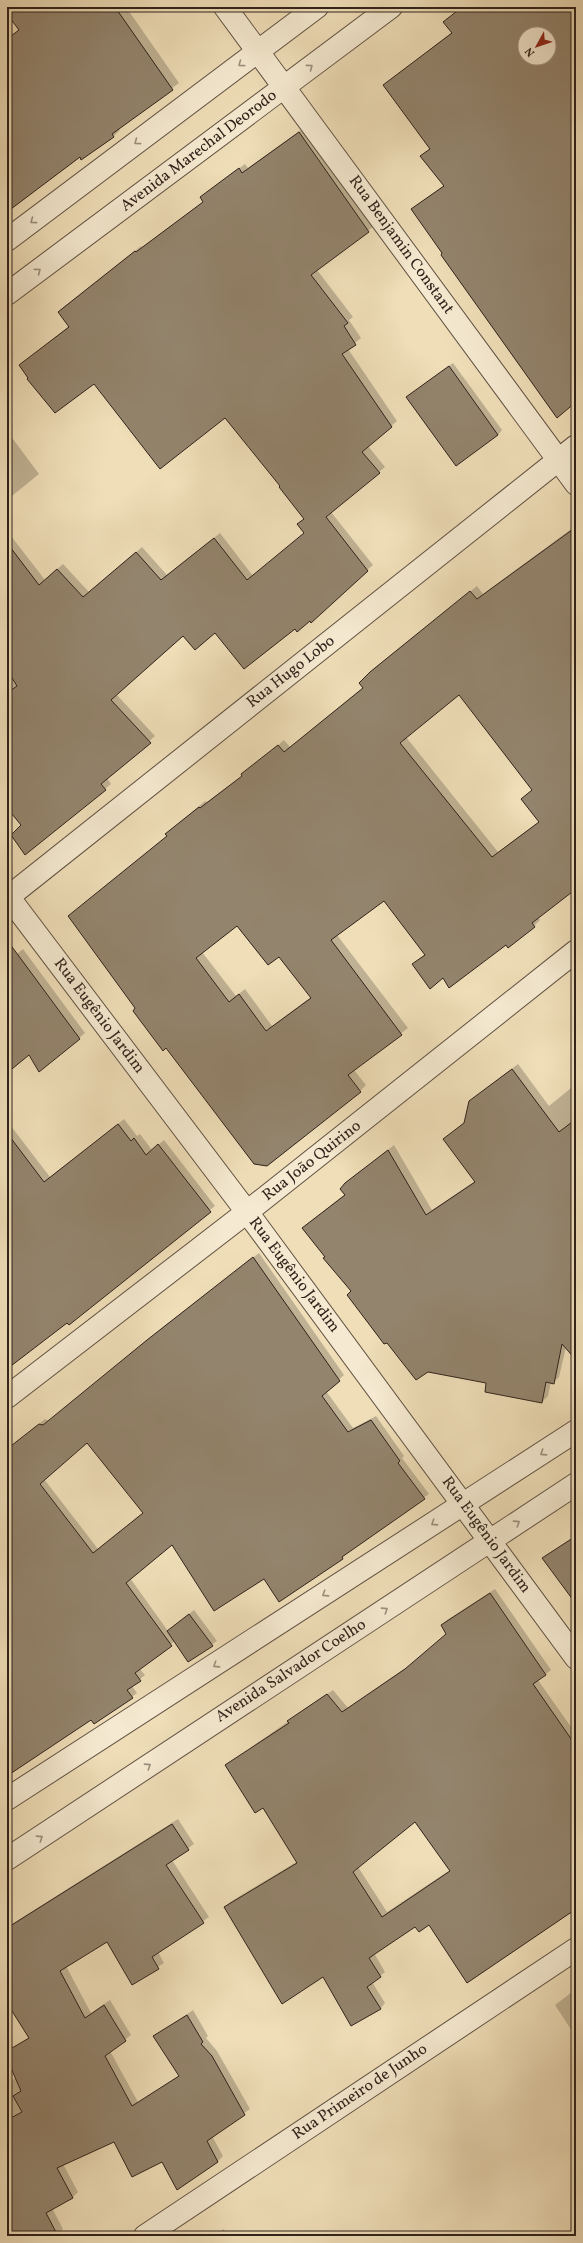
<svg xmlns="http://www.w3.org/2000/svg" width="583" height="2243" font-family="Vollkorn,serif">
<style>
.shadow{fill:#0003;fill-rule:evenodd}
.building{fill:#93846d;stroke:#30221b;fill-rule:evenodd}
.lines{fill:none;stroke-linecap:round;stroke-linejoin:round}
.minor-casing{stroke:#605142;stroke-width:24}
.minor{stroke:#f5ead1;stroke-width:22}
.oneway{stroke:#9c907f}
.labels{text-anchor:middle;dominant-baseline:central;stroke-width:4;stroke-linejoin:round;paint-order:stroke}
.street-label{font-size:16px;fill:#30221b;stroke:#f5ead1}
</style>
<rect width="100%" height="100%" fill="#efdeb8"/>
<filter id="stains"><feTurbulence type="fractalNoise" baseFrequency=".005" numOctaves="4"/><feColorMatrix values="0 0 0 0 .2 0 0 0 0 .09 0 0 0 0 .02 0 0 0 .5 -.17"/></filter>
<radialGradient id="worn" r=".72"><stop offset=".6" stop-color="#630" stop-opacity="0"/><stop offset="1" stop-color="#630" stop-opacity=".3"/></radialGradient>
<path class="shadow" d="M 18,7 L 126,7 L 179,83 L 118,128 L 120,130 L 114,136 L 82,159 L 80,156 L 7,211 L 7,38 L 20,29 Z
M 284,7 L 293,7 L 288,11 Z
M 476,7 L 576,7 L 576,401 L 443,253 L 412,209 L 444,185 L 421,156 L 430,148 L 384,85 L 452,32 ZM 525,34 L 549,34 L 549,58 L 525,58 Z
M 305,127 L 374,226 L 317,270 L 353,317 L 349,320 L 361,338 L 348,349 L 397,421 L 368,446 L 385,467 L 331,512 L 373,565 L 310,620 L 295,628 L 184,635 L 116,694 L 155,736 L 107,778 L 111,784 L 105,789 L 26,853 L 23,825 L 7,806 L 7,520 L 12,527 L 8,532 L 45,580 L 63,564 L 89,592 L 142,547 L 167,575 L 220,533 L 253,576 L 305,532 L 298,524 L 304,518 L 281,486 L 225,417 L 94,383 L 30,378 L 20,365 L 69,326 L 59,312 L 65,306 L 141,246 L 142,247 L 204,201 L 207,192 L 245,164 L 248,168 Z
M 453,363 L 502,430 L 498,435 L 407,397 Z
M 7,431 L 39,474 L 7,500 Z
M 574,527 L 576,530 L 576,888 L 538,917 L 540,920 L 534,926 L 508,947 L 506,944 L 443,977 L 414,964 L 425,954 L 384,900 L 337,935 L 408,1028 L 354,1070 L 366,1085 L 360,1091 L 136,1008 L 168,836 L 166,834 L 205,801 L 207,802 L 243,775 L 284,740 L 290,747 L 364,687 L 377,666 L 477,586 L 483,594 ZM 459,694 L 533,790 L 540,821 L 498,852 L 406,737 ZM 237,925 L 279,955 L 311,997 L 272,1026 L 245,989 L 236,996 L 202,952 Z
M 23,949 L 85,1033 L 79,1038 L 29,1054 L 7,1073 L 7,962 Z
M 518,1064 L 549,1106 L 576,1084 L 576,1358 L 566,1347 L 559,1377 L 553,1383 L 551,1382 L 548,1396 L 542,1402 L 487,1382 L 352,1291 L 324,1258 L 326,1256 L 303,1228 L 345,1194 L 353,1177 L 394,1145 L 432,1210 L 475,1181 L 445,1139 L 465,1122 L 470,1101 Z
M 124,1119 L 137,1136 L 140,1134 L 152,1150 L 164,1140 L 215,1206 L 7,1367 L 7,1121 L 50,1177 Z
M 259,1253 L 344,1375 L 326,1391 L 353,1428 L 376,1416 L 404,1456 L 402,1458 L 429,1494 L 346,1552 L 342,1558 L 264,1577 L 172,1544 L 130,1578 L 168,1631 L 194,1610 L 217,1641 L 189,1660 L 175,1641 L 139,1668 L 145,1675 L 132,1686 L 137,1693 L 132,1697 L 91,1719 L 7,1775 L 7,1450 L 45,1419 L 49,1421 L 153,1335 ZM 87,1442 L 144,1512 L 98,1549 L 44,1479 Z
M 576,1535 L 576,1598 L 543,1558 Z
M 495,1589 L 551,1670 L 538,1680 L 576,1734 L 576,1918 L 571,1911 L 415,1926 L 374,1953 L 385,1972 L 372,1982 L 385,2003 L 381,2008 L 324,1975 L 225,1907 L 230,1902 L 298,1861 L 264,1807 L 226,1765 L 333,1690 L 348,1708 L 411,1664 L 447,1634 L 442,1625 L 447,1620 ZM 415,1820 L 450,1870 L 387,1912 L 358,1867 Z
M 178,1819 L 194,1844 L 172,1860 L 209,1917 L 158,1952 L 164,1963 L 133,1983 L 107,1941 L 66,1966 L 91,2013 L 110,2000 L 131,2035 L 110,2051 L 138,2102 L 180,2075 L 155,2036 L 193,2010 L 208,2036 L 206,2038 L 217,2051 L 250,2109 L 212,2136 L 223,2156 L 217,2162 L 162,2161 L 115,2140 L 63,2164 L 78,2192 L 73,2197 L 52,2208 L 63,2229 L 55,2236 L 7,2236 L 7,2084 L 17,2077 L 7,2057 L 7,2051 L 30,2037 L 7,2001 L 7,1927 Z
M 576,1989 L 576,2037 L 555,2005 Z
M 224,2229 L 226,2236 L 214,2236 Z"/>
<path class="building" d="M 7,7 L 115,7 L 173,90 L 112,134 L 114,137 L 81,160 L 80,157 L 7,212 L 7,39 L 19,30 L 7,14 Z
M 462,7 L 576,7 L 576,402 L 557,418 L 441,255 L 442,253 L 411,209 L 444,186 L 420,156 L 430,149 L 383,85 L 452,33 L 443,22 ZM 525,34 L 549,34 L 549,58 L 525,58 Z
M 299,132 L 369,232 L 311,275 L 348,323 L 344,326 L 356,345 L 342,354 L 392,427 L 362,452 L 380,473 L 326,517 L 368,571 L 311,623 L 310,621 L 297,632 L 295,629 L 244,669 L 215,633 L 195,650 L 183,636 L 111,700 L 151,743 L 101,784 L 106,790 L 25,855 L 11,835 L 21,825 L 7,808 L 7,693 L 17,686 L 7,670 L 7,543 L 39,585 L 57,569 L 83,597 L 136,552 L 161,580 L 214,538 L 247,580 L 304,533 L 297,524 L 304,519 L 279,487 L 280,486 L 225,418 L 160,469 L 94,384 L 55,413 L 27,379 L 28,378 L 19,365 L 69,327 L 58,312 L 135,251 L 136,252 L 203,202 L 200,197 L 239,168 L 242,173 Z
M 449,366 L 498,435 L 456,466 L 406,397 Z
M 576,527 L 576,889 L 532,923 L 535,927 L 508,948 L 506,945 L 449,988 L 443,978 L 430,989 L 412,964 L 425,955 L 384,901 L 331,940 L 402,1035 L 348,1075 L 361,1092 L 267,1166 L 254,1164 L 166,1048 L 163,1051 L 133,1011 L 135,1008 L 68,916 L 167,836 L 165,834 L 199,807 L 200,808 L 242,776 L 241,774 L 278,745 L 284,752 L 363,688 L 359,683 L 370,672 L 470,591 L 477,599 ZM 459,695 L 532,790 L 521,799 L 539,822 L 492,857 L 400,743 ZM 237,926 L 268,965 L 279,957 L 311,998 L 266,1031 L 239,994 L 229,1002 L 196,958 Z
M 7,940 L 80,1039 L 39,1072 L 29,1055 L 7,1073 Z
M 512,1069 L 559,1132 L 576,1119 L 576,1360 L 562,1344 L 554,1384 L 546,1382 L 542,1403 L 485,1392 L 486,1383 L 428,1372 L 416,1380 L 387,1343 L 384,1344 L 347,1295 L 351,1291 L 323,1258 L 325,1257 L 302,1228 L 345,1195 L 340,1189 L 345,1183 L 388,1150 L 426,1215 L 475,1182 L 443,1139 L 464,1123 L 469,1101 Z
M 118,1124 L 131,1141 L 134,1138 L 146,1155 L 158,1144 L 211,1212 L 69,1325 L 67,1323 L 7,1369 L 7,1133 L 44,1182 Z
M 253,1257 L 340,1381 L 322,1396 L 348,1432 L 371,1420 L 400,1461 L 398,1463 L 425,1499 L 342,1557 L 343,1559 L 279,1602 L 264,1579 L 214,1611 L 172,1545 L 126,1583 L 172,1646 L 135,1673 L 141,1681 L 127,1690 L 133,1698 L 94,1724 L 91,1720 L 7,1776 L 7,1449 L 39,1424 L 43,1425 L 147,1340 ZM 87,1443 L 143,1513 L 93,1553 L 40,1484 Z
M 576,1536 L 576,1604 L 542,1558 Z
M 490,1593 L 546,1675 L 533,1684 L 576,1746 L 576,1909 L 467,1983 L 429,1925 L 419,1932 L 415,1927 L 369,1958 L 381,1977 L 367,1987 L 381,2009 L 351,2026 L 323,1977 L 282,2004 L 224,1907 L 297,1863 L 263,1808 L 255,1813 L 225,1765 L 289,1723 L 287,1721 L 327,1694 L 342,1712 L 405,1669 L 446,1634 L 441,1625 ZM 415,1822 L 450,1871 L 382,1917 L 353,1872 Z
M 189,1614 L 213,1646 L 188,1662 L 167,1631 Z
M 172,1824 L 189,1850 L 166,1865 L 204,1923 L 152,1957 L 159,1969 L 132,1985 L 107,1942 L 60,1971 L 85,2018 L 104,2005 L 126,2041 L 105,2056 L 132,2106 L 179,2076 L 153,2036 L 187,2015 L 203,2042 L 201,2044 L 212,2056 L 245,2115 L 207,2141 L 218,2162 L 177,2190 L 162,2162 L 132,2177 L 114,2142 L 57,2168 L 73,2198 L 46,2213 L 58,2236 L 7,2236 L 7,2120 L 22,2112 L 13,2096 L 21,2091 L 7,2059 L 7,2051 L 29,2038 L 7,2003 L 7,1928 Z"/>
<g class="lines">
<defs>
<path id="minor" d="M 225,7 L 576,484
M 7,240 L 317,7
M 7,294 L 391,7
M 7,895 L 247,1212 L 576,1658
M 7,898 L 576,446
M 7,1397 L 247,1212 L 576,951
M 7,1799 L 576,1431
M 7,1859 L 576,1484
M 145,2236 L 576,1949"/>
</defs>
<use href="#minor" class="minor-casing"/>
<use href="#minor" class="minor"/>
</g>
<defs><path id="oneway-chevron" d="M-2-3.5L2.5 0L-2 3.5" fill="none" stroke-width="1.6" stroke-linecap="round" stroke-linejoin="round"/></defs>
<g class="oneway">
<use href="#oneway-chevron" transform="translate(241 64) rotate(143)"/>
<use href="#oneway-chevron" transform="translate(310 67) rotate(-37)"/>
<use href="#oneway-chevron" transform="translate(137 142) rotate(143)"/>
<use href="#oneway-chevron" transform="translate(33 221) rotate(143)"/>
<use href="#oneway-chevron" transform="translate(38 271) rotate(-37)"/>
<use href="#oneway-chevron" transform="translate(543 1453) rotate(147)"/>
<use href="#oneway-chevron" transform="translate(434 1523) rotate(147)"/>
<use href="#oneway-chevron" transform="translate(517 1523) rotate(-33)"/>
<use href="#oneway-chevron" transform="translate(325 1594) rotate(147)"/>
<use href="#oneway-chevron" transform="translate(385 1610) rotate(-33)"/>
<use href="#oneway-chevron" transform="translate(216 1665) rotate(147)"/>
<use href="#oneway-chevron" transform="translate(148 1766) rotate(-33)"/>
<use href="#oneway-chevron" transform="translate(40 1838) rotate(-33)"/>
</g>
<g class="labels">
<g class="street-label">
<text transform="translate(199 151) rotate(-37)">Avenida Marechal Deorodo</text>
<text transform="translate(401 245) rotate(54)">Rua Benjamin Constant</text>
<text transform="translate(291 672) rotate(-38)">Rua Hugo Lobo</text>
<text transform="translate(99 1016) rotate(53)">Rua Eugênio Jardim</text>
<text transform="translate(312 1161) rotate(-38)">Rua João Quirino</text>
<text transform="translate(294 1275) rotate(53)">Rua Eugênio Jardim</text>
<text transform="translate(486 1535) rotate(54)">Rua Eugênio Jardim</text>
<text transform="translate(291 1671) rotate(-33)">Avenida Salvador Coelho</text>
<text transform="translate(360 2092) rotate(-34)">Rua Primeiro de Junho</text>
</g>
</g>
<rect width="583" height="2243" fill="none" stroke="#efdeb8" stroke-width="24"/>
<rect x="8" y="8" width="567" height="2227" fill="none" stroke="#30221b" stroke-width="2"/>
<rect x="12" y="12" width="559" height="2219" fill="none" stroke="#30221b"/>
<g transform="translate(537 46) rotate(230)"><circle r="19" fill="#f5ead1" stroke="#a69a88"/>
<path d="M0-3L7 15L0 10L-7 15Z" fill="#8f2418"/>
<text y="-6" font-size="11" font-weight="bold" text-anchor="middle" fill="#30221b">N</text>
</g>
<rect width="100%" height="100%" filter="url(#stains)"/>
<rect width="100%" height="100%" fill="url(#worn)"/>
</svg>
